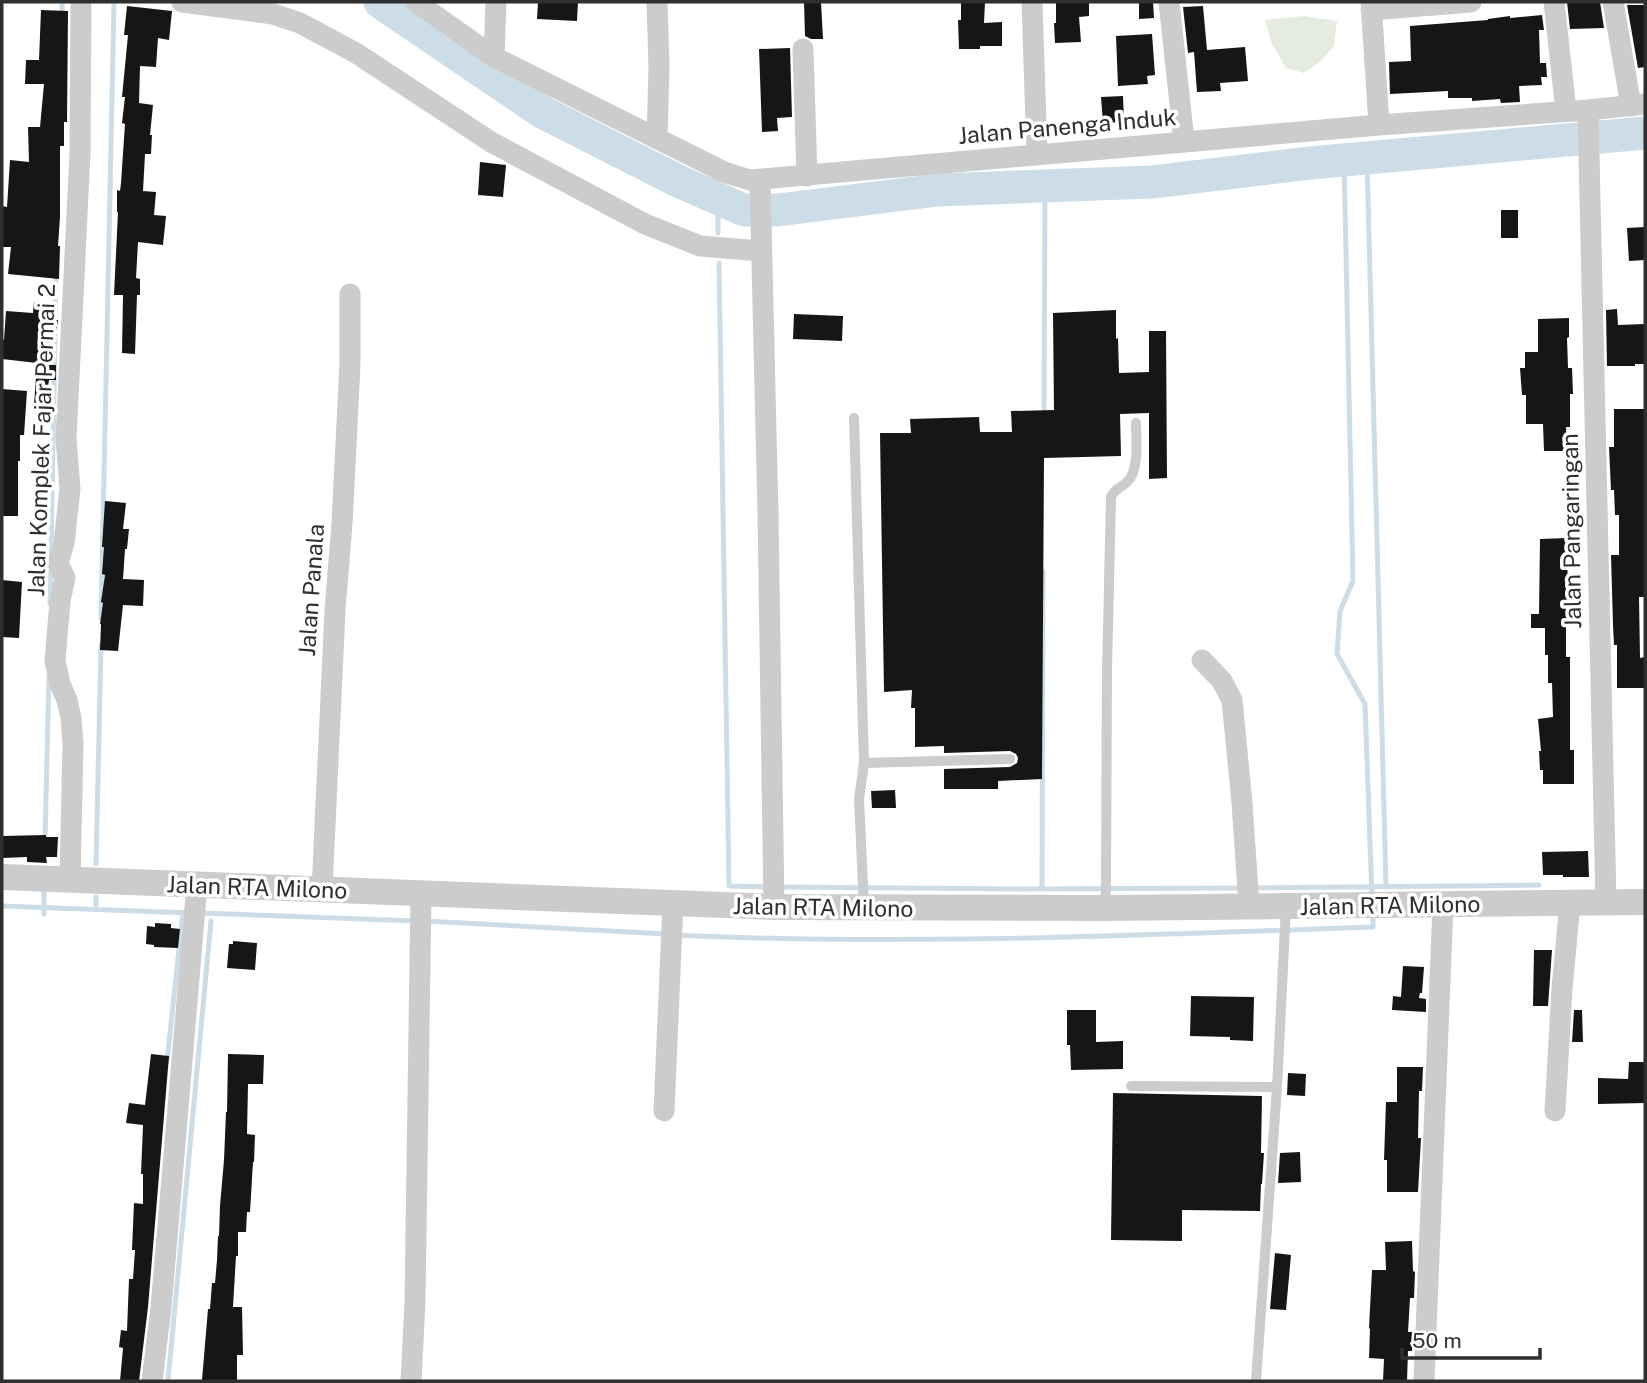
<svg xmlns="http://www.w3.org/2000/svg" width="1647" height="1383" font-family="'Public Sans',sans-serif">
<style>
.green{fill:#e5ebdf}
.lines{fill:none;stroke-linecap:round;stroke-linejoin:round}
.stream{stroke:#cddde8;stroke-width:5}
.river{stroke:#cddde8;stroke-width:33}
.building{fill:#161616}
.service{stroke:#ccc;stroke-width:10}
.minor{stroke:#ccc;stroke-width:21}
.tertiary{stroke:#ccc;stroke-width:26}
.labels{text-anchor:middle;dominant-baseline:central;stroke-width:7;stroke-linejoin:round;paint-order:stroke}
.street-label{font-size:23px;fill:#2f2f2f;stroke:#fff}
</style>
<rect width="100%" height="100%" fill="#fff"/>
<path class="green" d="M 1304,16 L 1337,21 L 1334,46 L 1321,61 L 1304,73 L 1286,68 L 1272,44 L 1265,20 Z"/>
<g class="lines">
<path class="stream" d="M 62,16 L 62,2
M 1593,130 L 1645,125
M 1367,158 L 1386,886
M 1344,160 L 1353,581 L 1340,611 L 1337,654 L 1365,704 L 1372,897
M 718,198 L 718,233
M 778,210 L 954,180 L 1109,174 L 1255,165 L 1422,144 L 1583,131
M 719,263 L 729,886 L 769,887
M 55,324 L 56,274
M 1044,417 L 1045,186
M 51,555 L 55,334
M 50,604 L 51,565
M 101,618 L 114,2
M 45,842 L 49,673
M 96,864 L 101,645
M 779,887 L 1021,889 L 1242,888
M 1252,888 L 1539,885
M 1042,889 L 1043,571
M 2,906 L 191,913
M 96,909 L 96,897
M 201,913 L 415,921
M 44,914 L 44,887
M 425,921 L 666,934
M 676,935 C 908,946 1141,935 1373,927 L 1373,913
M 167,1062 L 183,912
M 168,1381 L 211,921"/>
<path class="river" d="M 380,2 L 542,112 L 680,182 L 744,210 L 778,210 L 938,190 L 1152,182 L 1310,163 L 1645,133"/>
</g>
<path class="building" d="M 538,2 L 578,2 L 577,21 L 537,19 Z
M 804,2 L 821,2 L 823,39 L 811,39 L 805,36 Z
M 961,2 L 985,2 L 984,23 L 1002,22 L 1002,46 L 980,46 L 980,49 L 959,49 L 958,20 L 961,20 Z
M 1056,2 L 1089,2 L 1089,16 L 1079,17 L 1081,42 L 1055,43 L 1054,23 L 1056,23 Z
M 1139,2 L 1153,2 L 1154,18 L 1139,19 Z
M 1567,2 L 1600,2 L 1604,28 L 1570,29 Z
M 1627,5 L 1645,5 L 1645,67 L 1638,68 Z
M 127,6 L 172,11 L 169,40 L 158,38 L 156,67 L 140,66 L 139,103 L 153,105 L 150,135 L 152,135 L 151,154 L 145,154 L 143,191 L 156,192 L 154,215 L 166,216 L 163,245 L 138,242 L 136,278 L 140,279 L 140,295 L 137,295 L 135,354 L 122,353 L 123,295 L 114,295 L 118,212 L 117,212 L 117,190 L 120,191 L 121,183 L 125,124 L 122,123 L 125,97 L 122,97 L 128,35 L 124,35 Z
M 1203,6 L 1207,50 L 1245,47 L 1248,81 L 1220,83 L 1221,91 L 1197,92 L 1194,52 L 1188,53 L 1183,7 Z
M 41,10 L 68,11 L 67,122 L 64,122 L 64,146 L 60,146 L 60,217 L 58,246 L 60,246 L 59,279 L 8,274 L 11,247 L 2,247 L 2,206 L 7,207 L 10,160 L 29,162 L 28,127 L 40,127 L 44,84 L 25,84 L 26,60 L 39,60 Z
M 1542,15 L 1544,30 L 1539,30 L 1540,63 L 1546,63 L 1547,77 L 1541,77 L 1542,85 L 1519,86 L 1520,102 L 1501,103 L 1500,99 L 1472,101 L 1472,98 L 1448,98 L 1448,91 L 1390,94 L 1389,62 L 1411,61 L 1410,26 L 1488,20 L 1488,19 L 1510,16 L 1510,18 Z
M 1152,34 L 1155,75 L 1147,76 L 1148,84 L 1118,86 L 1116,36 Z
M 790,48 L 792,117 L 777,118 L 778,131 L 762,132 L 759,49 Z
M 1123,96 L 1124,122 L 1103,123 L 1101,97 Z
M 480,162 L 506,165 L 503,197 L 478,195 Z
M 1501,210 L 1518,210 L 1518,238 L 1501,238 Z
M 1645,227 L 1645,260 L 1629,261 L 1627,228 Z
M 34,302 L 57,303 L 55,320 L 58,320 L 51,365 L 56,365 L 56,380 L 49,380 L 45,406 L 34,405 L 37,363 L 2,359 L 2,340 L 4,340 L 6,311 L 33,313 Z
M 1617,309 L 1618,325 L 1645,324 L 1645,364 L 1635,364 L 1635,366 L 1607,366 L 1606,310 Z
M 1116,310 L 1116,339 L 1118,338 L 1119,373 L 1149,372 L 1149,331 L 1166,331 L 1167,478 L 1149,479 L 1149,413 L 1120,414 L 1121,456 L 1044,458 L 1042,779 L 998,781 L 998,789 L 944,789 L 944,769 L 1010,767 L 1017,763 L 1018,758 L 1016,754 L 1010,751 L 944,753 L 944,746 L 915,747 L 915,708 L 911,708 L 912,690 L 884,692 L 880,433 L 911,433 L 910,419 L 979,417 L 980,432 L 1012,432 L 1011,411 L 1054,410 L 1053,313 Z
M 794,314 L 843,316 L 842,341 L 793,339 Z
M 1569,318 L 1569,337 L 1567,338 L 1568,368 L 1572,368 L 1573,394 L 1570,394 L 1570,427 L 1566,427 L 1567,451 L 1544,451 L 1543,424 L 1526,424 L 1526,395 L 1522,395 L 1520,368 L 1525,368 L 1525,352 L 1538,352 L 1538,319 Z
M 2,389 L 27,391 L 24,435 L 20,435 L 20,461 L 18,461 L 18,516 L 2,516 L 3,430 L 2,430 Z
M 1614,409 L 1645,409 L 1645,597 L 1639,597 L 1640,658 L 1645,657 L 1645,688 L 1617,688 L 1617,645 L 1614,645 L 1613,625 L 1611,555 L 1619,555 L 1619,515 L 1615,515 L 1614,490 L 1611,490 L 1609,447 L 1614,447 Z
M 105,501 L 126,503 L 123,529 L 129,529 L 127,549 L 125,549 L 123,579 L 144,580 L 143,606 L 123,605 L 118,651 L 100,650 L 101,624 L 100,624 L 103,603 L 101,602 L 105,575 L 102,574 L 104,547 L 102,547 Z
M 1567,538 L 1568,603 L 1576,603 L 1576,619 L 1568,618 L 1568,626 L 1566,626 L 1566,657 L 1570,657 L 1570,750 L 1574,750 L 1574,784 L 1543,784 L 1543,770 L 1540,770 L 1539,751 L 1541,751 L 1538,719 L 1553,717 L 1552,683 L 1548,683 L 1548,655 L 1545,655 L 1545,628 L 1531,628 L 1531,614 L 1539,614 L 1540,539 Z
M 2,580 L 22,582 L 19,638 L 2,637 Z
M 895,790 L 896,808 L 872,808 L 871,791 Z
M 46,835 L 46,837 L 58,837 L 57,857 L 46,857 L 47,863 L 27,862 L 27,857 L 2,858 L 2,836 Z
M 1588,851 L 1589,877 L 1563,877 L 1563,875 L 1543,875 L 1542,852 Z
M 155,923 L 171,924 L 171,928 L 180,929 L 178,948 L 154,947 L 154,945 L 146,944 L 147,926 L 155,927 Z
M 233,941 L 257,943 L 255,970 L 227,968 L 229,944 L 233,944 Z
M 1534,950 L 1552,950 L 1548,1006 L 1533,1006 Z
M 1403,966 L 1424,967 L 1422,993 L 1420,993 L 1419,998 L 1426,999 L 1426,1012 L 1392,1010 L 1393,996 L 1401,997 Z
M 1191,996 L 1254,997 L 1253,1041 L 1230,1040 L 1230,1037 L 1190,1036 Z
M 1067,1010 L 1096,1010 L 1096,1042 L 1123,1041 L 1123,1069 L 1071,1070 L 1070,1045 L 1067,1045 Z
M 1574,1010 L 1582,1010 L 1583,1042 L 1572,1042 Z
M 151,1054 L 169,1056 L 148,1307 L 139,1381 L 120,1381 L 123,1348 L 119,1347 L 121,1330 L 127,1331 L 129,1279 L 133,1279 L 135,1250 L 132,1250 L 134,1203 L 143,1204 L 143,1174 L 141,1174 L 143,1125 L 126,1123 L 129,1103 L 145,1105 Z
M 228,1054 L 264,1055 L 263,1084 L 248,1084 L 247,1134 L 255,1135 L 254,1162 L 253,1162 L 250,1212 L 247,1212 L 246,1232 L 238,1232 L 238,1256 L 236,1256 L 233,1307 L 242,1307 L 243,1355 L 237,1355 L 237,1380 L 202,1380 L 208,1309 L 210,1309 L 212,1283 L 215,1283 L 217,1260 L 218,1236 L 219,1236 L 220,1206 L 224,1160 L 226,1112 L 227,1112 Z
M 1629,1062 L 1645,1062 L 1645,1103 L 1598,1104 L 1598,1078 L 1628,1079 Z
M 1397,1067 L 1423,1067 L 1422,1091 L 1419,1091 L 1418,1138 L 1421,1138 L 1418,1192 L 1387,1192 L 1387,1160 L 1384,1160 L 1386,1102 L 1397,1102 Z
M 1288,1073 L 1306,1074 L 1305,1096 L 1287,1095 Z
M 1113,1093 L 1262,1096 L 1261,1153 L 1264,1153 L 1262,1184 L 1261,1184 L 1260,1211 L 1182,1210 L 1182,1241 L 1111,1240 Z
M 1300,1152 L 1301,1182 L 1278,1183 L 1280,1153 Z
M 1412,1241 L 1413,1271 L 1415,1272 L 1414,1298 L 1410,1298 L 1408,1332 L 1413,1332 L 1412,1351 L 1408,1351 L 1407,1381 L 1383,1381 L 1384,1359 L 1369,1358 L 1370,1329 L 1369,1328 L 1372,1270 L 1386,1270 L 1385,1242 Z
M 1275,1253 L 1291,1255 L 1286,1310 L 1270,1309 Z"/>
<g class="lines">
<path class="service" d="M 854,418 L 864,763
M 864,907 L 859,799 L 864,763 L 1010,759
M 1105,908 L 1106,881 L 1107,672 L 1111,497 C 1116,487 1120,489 1127,482 C 1140,470 1136,439 1136,423
M 1131,1086 L 1277,1087
M 1256,1381 L 1277,1087 L 1286,906"/>
<path class="minor" d="M 182,2 L 273,14 L 300,23 L 356,53 L 491,142 L 645,224 L 700,246 L 761,251
M 416,2 L 494,57 L 724,172 L 750,180 L 1379,125 L 1588,110 L 1645,104
M 1032,2 L 1037,155
M 1169,2 L 1184,141
M 1371,2 L 1379,125
M 1554,2 L 1566,111
M 1613,2 L 1631,106
M 1371,10 L 1471,2
M 803,49 L 807,176
M 494,57 L 496,2
M 1588,110 L 1606,902
M 657,139 L 659,67 L 657,2
M 760,180 L 768,514 L 774,907
M 1202,660 L 1222,681 L 1232,700 L 1242,803 L 1249,906
M 70,879 L 73,744 L 71,718 L 67,700 L 60,684 L 55,661 L 60,601 L 65,578 L 58,563 L 64,543 L 70,489 L 66,438 L 80,154 L 81,2
M 322,890 L 335,610 L 342,524 L 350,364 L 350,294
M 664,1111 L 673,903
M 1555,1111 L 1562,989 L 1570,902
M 152,1381 L 161,1308 L 197,884
M 411,1381 L 415,1302 L 421,893
M 1424,1381 L 1443,905"/>
<path class="tertiary" d="M 2,877 L 774,907 L 1105,908 L 1645,902"/>
</g>
<g class="labels">
<g class="street-label">
<text transform="translate(1067 126) rotate(-5)">Jalan Panenga Induk</text>
<text transform="translate(41 440) rotate(-88)">Jalan Komplek Fajar Permai 2</text>
<text transform="translate(1571 531) rotate(-91)">Jalan Pangaringan</text>
<text transform="translate(311 590) rotate(-86)">Jalan Panala</text>
<text transform="translate(257 887) rotate(2)">Jalan RTA Milono</text>
<text transform="translate(1390 905) rotate(-1)">Jalan RTA Milono</text>
<text transform="translate(823 907) rotate(1)">Jalan RTA Milono</text>
</g>
</g>
<rect width="1647" height="1383" fill="none" stroke="#2f2f2f" stroke-width="7"/>
<path d="M1402 1348v10h138v-10" fill="none" stroke="#2f2f2f" stroke-width="3.5"/>
<text x="1412" y="1348" font-size="21" fill="#2f2f2f" stroke="#ffffff" stroke-width="5" paint-order="stroke">50 m</text>
</svg>
